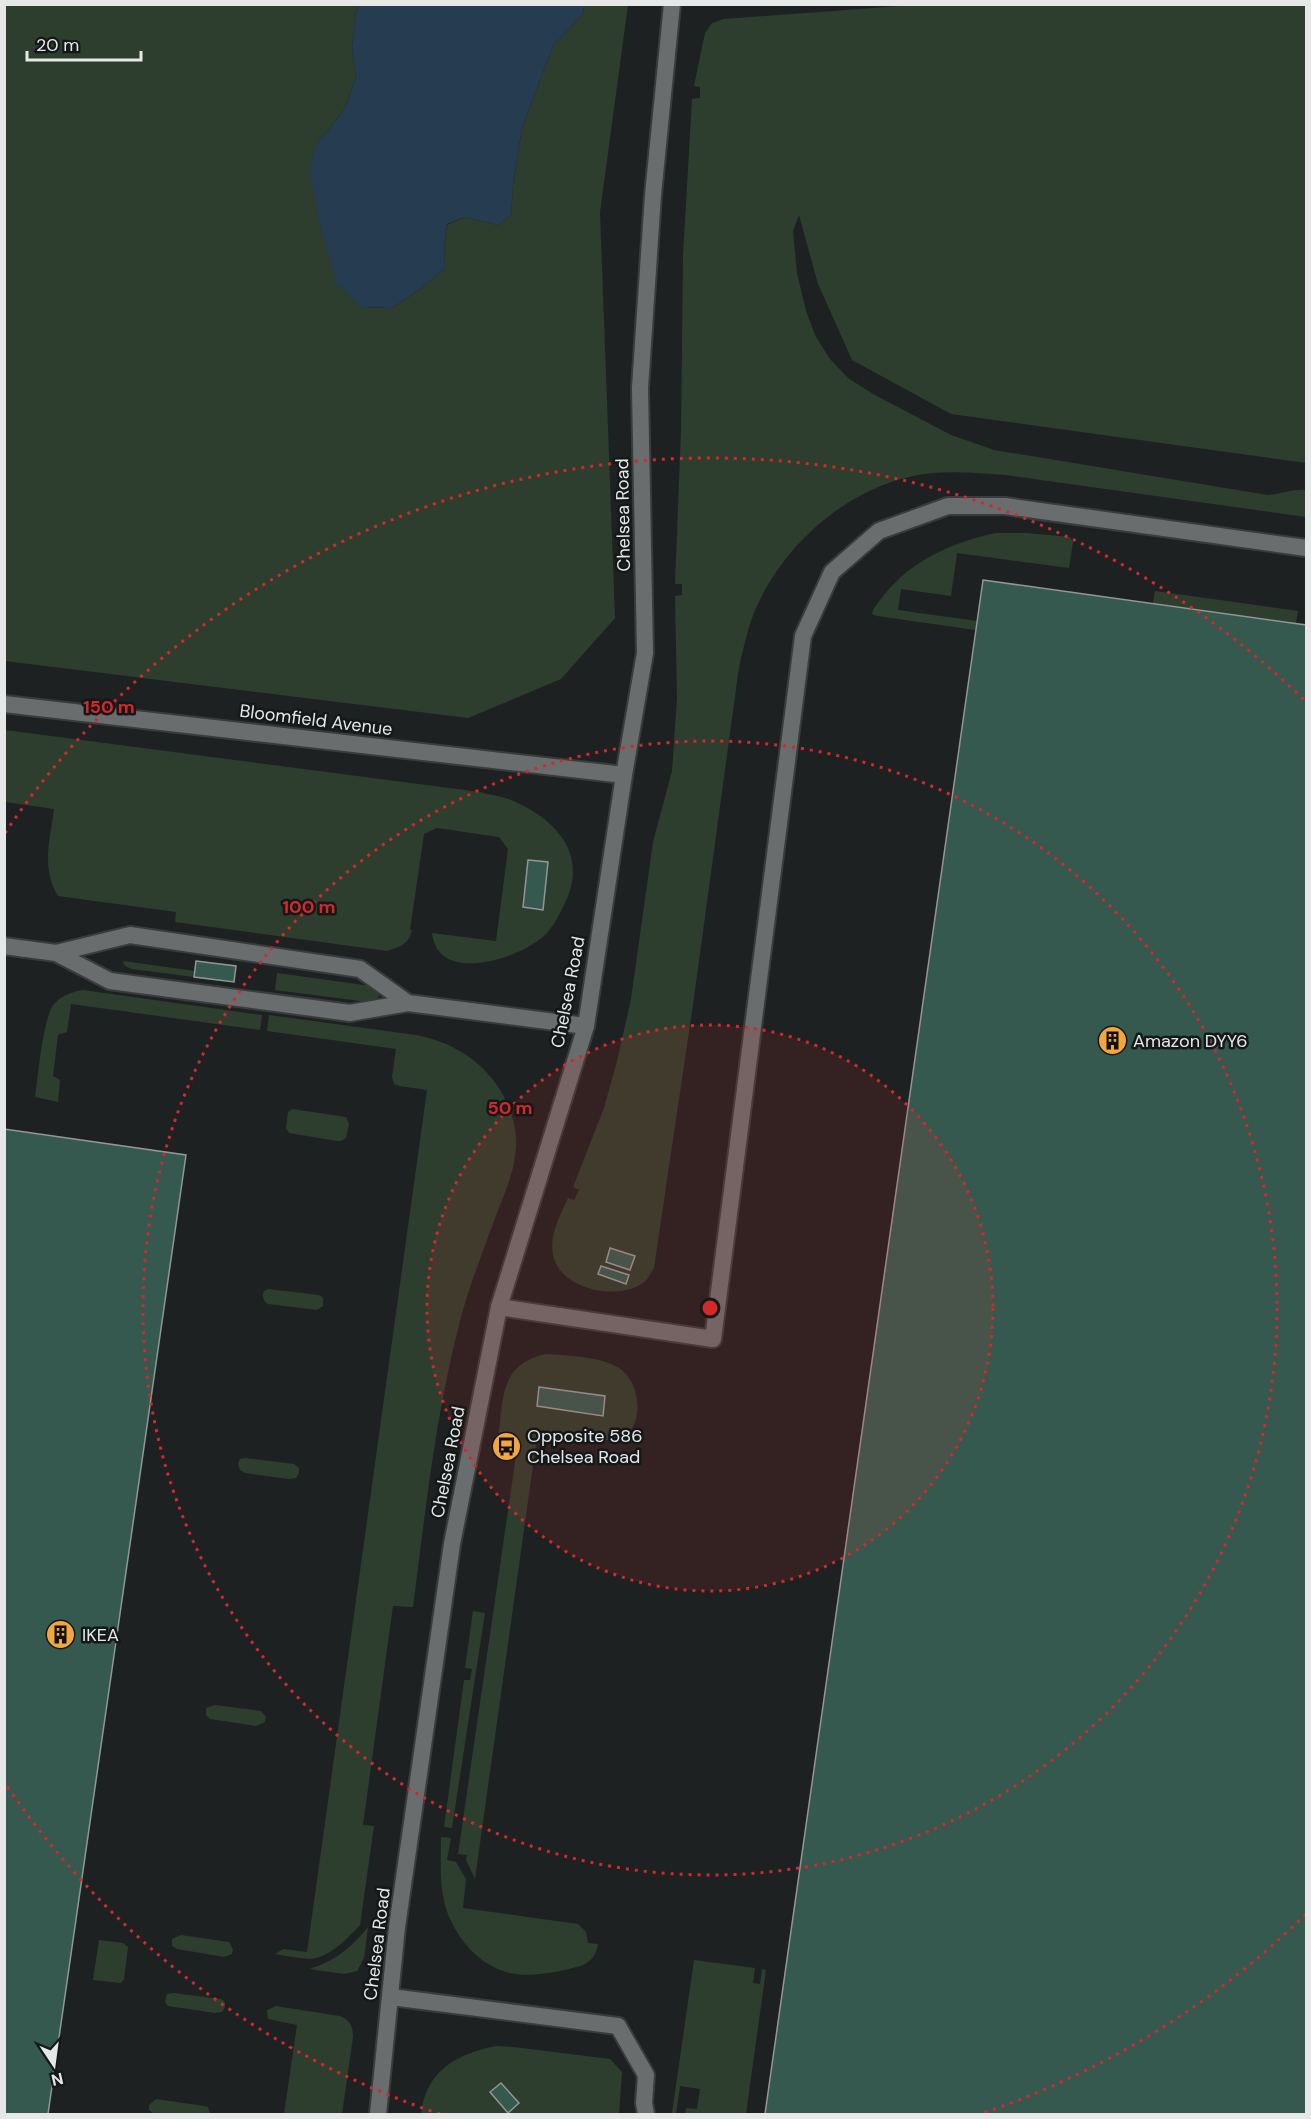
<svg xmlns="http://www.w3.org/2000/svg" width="1311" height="2119" font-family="'DM Sans',sans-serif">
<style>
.green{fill:#2d3e2e}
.water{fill:#253c51}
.building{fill:#35594e;stroke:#929694;stroke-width:1.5}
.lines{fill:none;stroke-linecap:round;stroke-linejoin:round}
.service-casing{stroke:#393c3c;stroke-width:20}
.minor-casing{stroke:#393c3c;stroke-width:20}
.tertiary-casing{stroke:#393c3c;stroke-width:20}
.service{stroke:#696d6d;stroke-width:16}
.minor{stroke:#696d6d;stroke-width:16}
.tertiary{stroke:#696d6d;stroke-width:16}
.ring{fill:none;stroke:#d62828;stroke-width:3;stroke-dasharray:3 6}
.labels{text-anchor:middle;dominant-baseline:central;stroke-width:5;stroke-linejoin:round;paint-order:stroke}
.street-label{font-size:18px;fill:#e6e8e8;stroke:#151818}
.poi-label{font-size:18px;fill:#e6e8e8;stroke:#151818;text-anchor:start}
.centre{fill:#d62828;stroke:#151818;stroke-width:3}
.ring-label{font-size:18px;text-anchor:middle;font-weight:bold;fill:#d62828;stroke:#151818;stroke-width:5;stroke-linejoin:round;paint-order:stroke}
</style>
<rect width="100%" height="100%" fill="#1e2121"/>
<path class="green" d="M 5,5 L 362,5 L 356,10 L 352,47 L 356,78 L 344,110 L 316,145 L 361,307 L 392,308 L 422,288 L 445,267 L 444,248 L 447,225 L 465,217 L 498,225 L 511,215 L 513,185 L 522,128 L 553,46 L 583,14 L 584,5 L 628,5 L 600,212 L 615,618 L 561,679 L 468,718 L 5,661 Z
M 913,5 L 1306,5 L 1306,463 L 951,414 L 852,360 L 818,284 L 799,215 L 793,231 L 797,273 L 806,311 L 816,337 L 830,359 L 848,378 L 873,394 L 951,435 L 994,450 L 1268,495 C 1282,494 1293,489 1306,490 L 1306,517 L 1006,475 C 981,473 957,471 932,473 C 856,481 788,538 757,606 C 748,625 744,647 739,667 L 693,1005 L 654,1268 C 651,1273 648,1279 643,1283 C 618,1301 560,1290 553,1255 C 549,1235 560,1216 568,1198 L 574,1200 L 579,1190 L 573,1187 L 604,1108 L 617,1061 L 631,999 L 653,842 L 672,771 L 677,698 L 675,596 L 682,595 L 682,584 L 675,584 L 681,431 L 683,255 L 692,99 L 700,98 L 700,87 L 694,86 L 705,33 L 712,23 L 724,19 Z
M 996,533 L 1027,533 L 1070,537 L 1073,542 L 1069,568 L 957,553 L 951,596 L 901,589 L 898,610 L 977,621 L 975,630 L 877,616 L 872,614 C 873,607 880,601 884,595 C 912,560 953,542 996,533 Z
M 1155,591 L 1298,611 L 1296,623 L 1153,603 Z
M 5,730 L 480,792 C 490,795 501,796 511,800 C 555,818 589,854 565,903 C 559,915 553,928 543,937 C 517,959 438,985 432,933 L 496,941 L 508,849 L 499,837 L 437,828 L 424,834 L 410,930 L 412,930 C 409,944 400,947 387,951 L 175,922 L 176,912 L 58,896 C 41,869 50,839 54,809 L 5,802 Z
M 123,961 L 195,971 L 194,977 L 131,969 L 124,965 Z
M 277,973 L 371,986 L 378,990 L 379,996 L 376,1000 L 368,1002 L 275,990 Z
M 83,990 L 262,1015 L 260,1030 L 71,1004 L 67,1032 L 58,1035 L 53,1076 L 60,1080 L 58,1102 L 35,1097 C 38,1077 43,1017 54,1004 C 62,995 72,992 83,990 Z
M 269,1015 L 416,1035 C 465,1044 506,1078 515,1129 C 521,1164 502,1197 491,1229 C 479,1262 466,1295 458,1329 C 435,1420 425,1514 413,1607 L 393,1606 L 363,1825 L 374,1826 L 360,1925 C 348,1938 328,1959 309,1959 C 298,1958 286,1956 275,1954 L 283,1949 L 307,1952 L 427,1090 L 399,1086 L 394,1084 L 392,1077 L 396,1049 L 267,1031 Z
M 292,1109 L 346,1117 L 349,1124 L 346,1138 L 341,1141 L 337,1141 L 289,1133 L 286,1128 L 288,1112 Z
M 269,1289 L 319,1295 L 323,1298 L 323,1306 L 317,1310 L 268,1304 C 263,1301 261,1295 265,1290 Z
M 546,1354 C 566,1355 602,1357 619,1368 C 643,1383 646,1434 614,1441 L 538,1430 L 475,1879 L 466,1860 L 467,1855 L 458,1854 L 518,1442 L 498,1439 C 504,1399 498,1365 546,1354 Z
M 245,1458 L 294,1464 L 299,1468 L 299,1473 L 296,1478 L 288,1479 L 245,1473 L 240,1470 L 238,1464 L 240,1459 Z
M 473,1611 L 485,1613 L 452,1828 L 444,1827 L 464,1680 L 470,1680 L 472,1669 L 465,1668 Z
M 215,1705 L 261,1711 L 266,1717 L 265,1722 L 256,1726 L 210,1719 L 206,1715 L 206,1708 Z
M 441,1837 L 451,1838 L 447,1860 L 456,1862 L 466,1879 L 463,1908 L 578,1924 L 586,1932 L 588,1943 L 598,1944 C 597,1950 595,1956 590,1960 C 585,1966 576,1967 569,1969 C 542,1975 514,1980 488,1964 C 473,1955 460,1939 452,1923 C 438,1897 441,1866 441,1837 Z
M 368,1927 L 364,1958 L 357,1971 L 344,1974 L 309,1969 C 334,1962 352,1947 368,1927 Z
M 181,1935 L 229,1942 L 233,1949 L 232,1954 L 224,1957 L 177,1949 L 172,1946 L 172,1939 Z
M 99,1940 L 123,1943 L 128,1947 L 124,1979 L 121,1983 L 93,1980 Z
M 694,1960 L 755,1968 L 753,1983 L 760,1984 L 762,1969 L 766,1970 L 746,2114 L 685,2114 L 686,2108 L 697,2109 L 700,2089 L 680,2086 L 676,2114 L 672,2113 Z
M 174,1993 L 221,1999 C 227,2002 226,2007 222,2012 L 215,2013 L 168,2006 L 165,2002 L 167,1994 Z
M 276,2006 L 340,2016 C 350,2020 353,2026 353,2037 L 342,2114 L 284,2114 L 297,2025 L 268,2019 L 267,2010 Z
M 496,2046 L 514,2047 L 610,2059 L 622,2072 L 619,2114 L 421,2114 C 426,2071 456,2054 496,2046 Z
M 156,2099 L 204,2106 L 208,2107 L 210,2114 L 154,2114 L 149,2110 L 149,2105 Z"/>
<path class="water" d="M 362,5 L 584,5 L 583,14 L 553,46 L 522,128 L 513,185 L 511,215 L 498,225 L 465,217 L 447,224 L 444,248 L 445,267 L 422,288 L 392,308 L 361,307 L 336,283 L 319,221 L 309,169 L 316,145 L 344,110 L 356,78 L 352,47 L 356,10 Z"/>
<path class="building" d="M 983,580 L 1306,625 L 1306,2114 L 765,2114 Z
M 528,860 L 548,862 L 543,910 L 523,907 Z
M 196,961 L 236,966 L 234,982 L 194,977 Z
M 4,1129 L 186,1155 L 48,2114 L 4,2114 Z
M 610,1248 L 635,1256 L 630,1270 L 606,1262 Z
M 601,1266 L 629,1275 L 626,1284 L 598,1274 Z
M 539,1387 L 605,1396 L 603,1416 L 537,1406 Z
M 501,2083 L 519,2103 L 508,2113 L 490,2092 Z"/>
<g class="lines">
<defs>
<path id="service" d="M 4,946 L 56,953 L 110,981 L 350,1013 L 408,1003 L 586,1026
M 56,953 L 130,935 L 360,969 L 408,1003
M 499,1307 L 713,1339 L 803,636 L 832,572 L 879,531 L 948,506 L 1005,506 L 1306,548
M 391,1997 L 618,2026 L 646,2075 L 644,2103 L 646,2114"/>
<path id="minor" d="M 378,2114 L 397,1927 L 452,1544 L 499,1307 L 586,1026 L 624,775"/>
<path id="tertiary" d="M 4,704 L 624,775 L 645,653 L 640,388 L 653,195 L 672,4"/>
</defs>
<use href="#service" class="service-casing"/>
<use href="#minor" class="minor-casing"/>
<use href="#tertiary" class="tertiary-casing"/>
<use href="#service" class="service"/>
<use href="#minor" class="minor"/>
<use href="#tertiary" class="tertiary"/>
</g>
<circle cx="710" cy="1308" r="283" fill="#d62828" fill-opacity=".12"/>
<g class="ring">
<circle cx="710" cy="1308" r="283"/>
<circle cx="710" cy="1308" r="567"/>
<path d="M1306 1914A850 850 0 0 1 980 2114M440 2114A850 850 0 0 1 5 1783M5 833A850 850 0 0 1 1306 702"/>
</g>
<defs>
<symbol id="building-disc" viewBox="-11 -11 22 22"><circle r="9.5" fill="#f1a63f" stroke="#151818"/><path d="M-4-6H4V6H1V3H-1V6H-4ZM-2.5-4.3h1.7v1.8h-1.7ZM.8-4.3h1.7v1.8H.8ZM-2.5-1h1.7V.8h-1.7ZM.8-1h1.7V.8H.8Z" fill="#111"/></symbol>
<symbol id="bus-disc" viewBox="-11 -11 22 22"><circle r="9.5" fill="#f1a63f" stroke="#151818"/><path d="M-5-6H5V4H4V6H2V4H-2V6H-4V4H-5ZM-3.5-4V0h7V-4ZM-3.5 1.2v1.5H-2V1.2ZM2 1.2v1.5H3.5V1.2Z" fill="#111"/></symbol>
</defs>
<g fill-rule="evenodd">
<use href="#building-disc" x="1096" y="1024" width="33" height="33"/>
<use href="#bus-disc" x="490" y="1430" width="33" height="33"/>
<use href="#building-disc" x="44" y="1618" width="33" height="33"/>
</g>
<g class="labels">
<g class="street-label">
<text transform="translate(623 515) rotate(-91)">Chelsea Road</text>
<text transform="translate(316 720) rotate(7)">Bloomfield Avenue</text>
<text transform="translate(568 992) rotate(-79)">Chelsea Road</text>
<text transform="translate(448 1462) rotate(-79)">Chelsea Road</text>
<text transform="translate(377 1944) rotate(-83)">Chelsea Road</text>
</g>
<g class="poi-label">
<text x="1133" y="1041">Amazon DYY6</text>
<text x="527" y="1436">Opposite 586<tspan x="527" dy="21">Chelsea Road</tspan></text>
<text x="82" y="1635">IKEA</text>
</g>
</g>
<circle cx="710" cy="1308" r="9" class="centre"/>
<g class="ring-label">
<text x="109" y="713">150 m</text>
<text x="309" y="913">100 m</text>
<text x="510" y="1114">50 m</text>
</g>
<rect width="1311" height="2119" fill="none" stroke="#e6e8e8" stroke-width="12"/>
<g transform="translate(54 2065) rotate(167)" stroke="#151818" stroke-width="4.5" paint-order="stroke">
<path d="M0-4.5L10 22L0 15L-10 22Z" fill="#e6e8e8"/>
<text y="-9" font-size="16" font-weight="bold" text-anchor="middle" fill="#e6e8e8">N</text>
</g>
<path d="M27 51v9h114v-9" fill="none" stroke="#e6e8e8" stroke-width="3"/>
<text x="36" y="51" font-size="18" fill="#e6e8e8" stroke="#151818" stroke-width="4.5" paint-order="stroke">20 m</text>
</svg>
